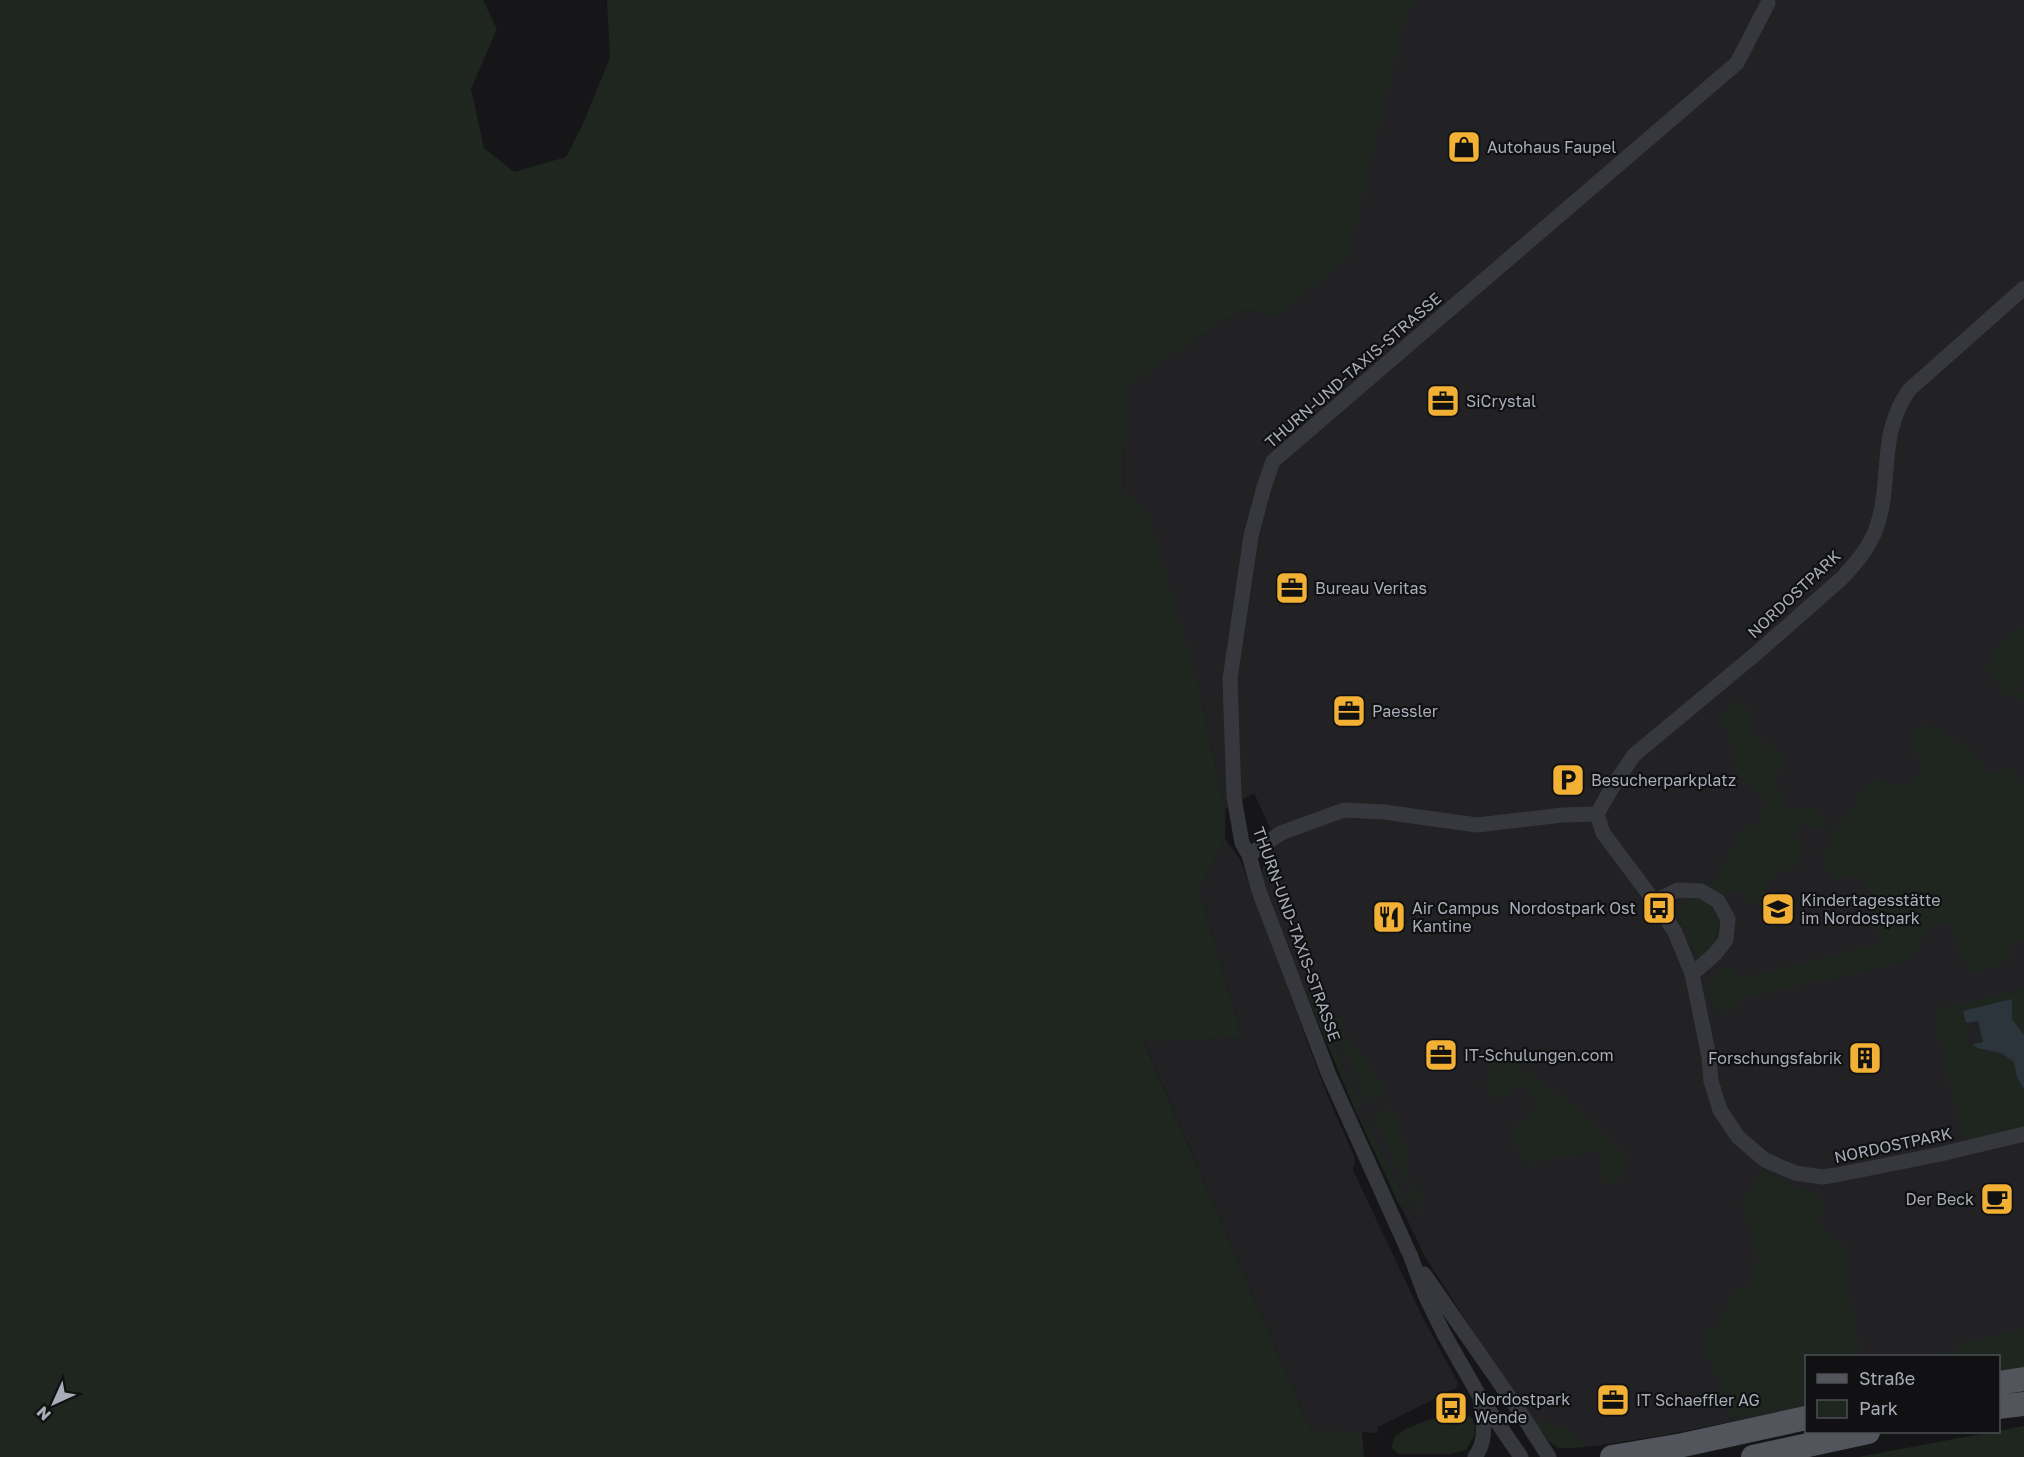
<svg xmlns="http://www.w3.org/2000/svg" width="2024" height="1457" font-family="'Golos Text',sans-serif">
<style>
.built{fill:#222225}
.green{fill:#1e261f}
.water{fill:#2c353c}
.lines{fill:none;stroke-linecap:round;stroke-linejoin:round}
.street{stroke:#37383d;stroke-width:15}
.primary{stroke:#53555c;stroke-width:24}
.labels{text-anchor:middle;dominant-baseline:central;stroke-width:4.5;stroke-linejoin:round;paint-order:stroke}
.poi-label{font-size:16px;fill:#a8adb8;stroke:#111113;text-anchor:start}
.street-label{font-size:16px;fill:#a8adb8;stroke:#111113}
</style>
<rect width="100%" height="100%" fill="#161618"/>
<path class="built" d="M 1421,0 L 2024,0 L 2024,1365 L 1998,1356 L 1806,1356 L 1806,1407 L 1665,1435 L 1595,1446 L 1558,1448 L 1549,1442 L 1490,1358 L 1424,1255 L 1355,1110 L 1303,986 L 1262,879 L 1262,870 L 1270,828 L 1254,793 L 1225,809 L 1197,679 L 1123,493 L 1124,438 L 1127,385 L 1240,310 L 1277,315 L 1406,13 Z
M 1225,839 L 1240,859 L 1327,1095 L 1355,1158 L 1353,1170 L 1423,1318 L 1458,1383 L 1456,1388 L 1378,1427 L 1377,1433 L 1311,1430 L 1144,1041 L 1242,1037 L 1199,888 Z"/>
<path class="green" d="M 0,0 L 483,0 L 497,29 L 471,89 L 484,148 L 514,172 L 566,157 L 581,128 L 610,58 L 607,0 L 1421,0 L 1406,13 L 1348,259 L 1277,315 L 1240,310 L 1128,385 L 1124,438 L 1123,493 L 1146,507 L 1197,679 L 1225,809 L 1225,839 L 1199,888 L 1242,1037 L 1144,1042 L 1311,1430 L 1362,1432 L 1364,1457 L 0,1457 Z
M 2024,625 L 2024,680 L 2020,690 L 2024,692 L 2024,701 L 2006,695 L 1986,669 L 1997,647 Z
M 1739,701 L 1750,711 L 1752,732 L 1783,756 L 1776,783 L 1785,806 L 1800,811 L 1811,806 L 1826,818 L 1825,830 L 1812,828 L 1799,821 L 1794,834 L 1805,847 L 1794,868 L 1776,872 L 1757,905 L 1750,903 L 1743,889 L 1725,898 L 1724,926 L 1717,945 L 1700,964 L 1676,911 L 1718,877 L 1741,833 L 1762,820 L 1765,796 L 1735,773 L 1731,742 L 1720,715 Z
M 1922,724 L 1935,728 L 1975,753 L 1986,772 L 1994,773 L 2008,768 L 2024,783 L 2024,941 L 2012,940 L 2011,959 L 1976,974 L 1959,958 L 1953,928 L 1933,921 L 1912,957 L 1906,961 L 1746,998 L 1729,1012 L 1722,1013 L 1711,1000 L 1707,983 L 1724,966 L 1734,967 L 1742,978 L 1880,943 L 1865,877 L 1834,878 L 1823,863 L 1822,851 L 1831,845 L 1829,834 L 1854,810 L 1861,791 L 1878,778 L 1892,786 L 1910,785 L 1924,766 L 1913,751 L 1910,734 Z
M 2024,989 L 2024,1035 L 2012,1019 L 2012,1000 L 1963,1011 L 1966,1023 L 1964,1024 L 1969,1045 L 1973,1044 L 1977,1048 L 2001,1053 L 2015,1062 L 2017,1077 L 2024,1090 L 2024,1127 L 1969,1141 L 1962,1135 L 1934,1016 L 1939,1009 Z
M 1311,995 L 1313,997 L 1361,1107 L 1355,1110 L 1309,1000 Z
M 1323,1003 L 1345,1021 L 1339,1029 L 1364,1058 L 1387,1094 L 1367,1104 Z
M 1495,1061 L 1513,1062 L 1580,1109 L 1627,1155 L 1625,1176 L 1613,1184 L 1604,1182 L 1598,1150 L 1527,1164 L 1516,1147 L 1510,1128 L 1522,1121 L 1537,1105 L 1532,1094 L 1518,1087 L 1505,1099 L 1493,1097 L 1485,1080 Z
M 1393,1107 L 1403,1138 L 1412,1191 L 1420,1190 L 1422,1194 L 1422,1221 L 1373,1116 Z
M 1367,1119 L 1407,1203 L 1400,1207 L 1361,1122 Z
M 1762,1171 L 1794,1187 L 1818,1194 L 1823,1201 L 1818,1226 L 1846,1245 L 1850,1263 L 1848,1284 L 1861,1356 L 1806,1356 L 1806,1405 L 1741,1418 L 1723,1408 L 1720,1382 L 1706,1353 L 1704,1334 L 1720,1323 L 1734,1289 L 1750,1285 L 1758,1260 L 1750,1228 L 1741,1202 Z
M 2024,1329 L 2024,1372 L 1999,1375 L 1998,1356 L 1920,1356 L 1953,1351 L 1965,1342 Z
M 1463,1412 L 1473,1419 L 1475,1434 L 1466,1450 L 1450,1454 L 1398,1454 L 1392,1448 C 1392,1446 1393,1440 1394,1438 C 1403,1426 1448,1413 1463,1412 Z
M 1539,1421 C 1554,1423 1582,1432 1585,1447 C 1553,1450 1553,1448 1536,1423 Z
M 2024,1426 L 2024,1457 L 1858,1457 Z"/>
<path class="water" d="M 2012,999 L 2012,1019 L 2024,1035 L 2024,1090 L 2017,1077 L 2014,1062 L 2001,1053 L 1977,1048 L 1973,1044 L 1983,1042 L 1978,1021 L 1966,1023 L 1963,1011 Z"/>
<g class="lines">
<path class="street" d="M 2024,288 L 1909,390 C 1877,436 1893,481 1876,529 C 1869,548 1856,563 1842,578 L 1758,652 L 1634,755 L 1613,786 L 1597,814 L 1603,833 L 1654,901 L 1675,932 L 1692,974 L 1709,1057 L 1711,1081 L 1720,1110 L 1738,1137 L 1765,1160 L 1795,1173 L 1822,1177 L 1836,1175 L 1941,1154 L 2024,1134
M 1249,855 L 1281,833 L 1344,810 L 1384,812 L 1477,825 L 1563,815 L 1597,814
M 1654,901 L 1678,890 L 1701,891 L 1718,901 L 1728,919 L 1726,940 L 1715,954 L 1692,974
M 1424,1274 L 1524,1418 L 1549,1457
M 1475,1457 C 1488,1439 1483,1421 1480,1400
M 1521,1457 L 1480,1397 L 1444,1334 L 1425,1295 L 1411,1257 L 1329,1075 L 1259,891 L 1249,855 L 1242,843 L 1234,797 L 1230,679 L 1251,536 L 1264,487 L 1273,461 L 1737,63 L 1768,3"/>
<path class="primary" d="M 1998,1383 L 2024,1379
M 1998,1407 L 2024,1404
M 1612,1457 L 1683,1445 L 1806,1418
M 1753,1457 L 1868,1432"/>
</g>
<defs>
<symbol id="shop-square" viewBox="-11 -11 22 22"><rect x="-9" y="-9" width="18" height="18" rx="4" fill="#f2b134" stroke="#111113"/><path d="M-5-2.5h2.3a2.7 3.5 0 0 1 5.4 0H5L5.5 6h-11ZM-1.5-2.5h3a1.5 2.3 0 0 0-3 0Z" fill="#111"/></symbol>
<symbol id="office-square" viewBox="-11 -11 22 22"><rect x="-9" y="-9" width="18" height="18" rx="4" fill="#f2b134" stroke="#111113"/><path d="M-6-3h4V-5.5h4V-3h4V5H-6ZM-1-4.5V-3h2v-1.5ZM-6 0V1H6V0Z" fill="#111"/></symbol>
<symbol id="parking-square" viewBox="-11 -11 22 22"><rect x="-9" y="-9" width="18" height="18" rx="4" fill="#f2b134" stroke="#111113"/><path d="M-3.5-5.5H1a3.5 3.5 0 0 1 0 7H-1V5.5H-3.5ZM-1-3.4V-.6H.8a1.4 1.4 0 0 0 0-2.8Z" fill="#111"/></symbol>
<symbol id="bus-square" viewBox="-11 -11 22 22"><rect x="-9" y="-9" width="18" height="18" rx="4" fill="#f2b134" stroke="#111113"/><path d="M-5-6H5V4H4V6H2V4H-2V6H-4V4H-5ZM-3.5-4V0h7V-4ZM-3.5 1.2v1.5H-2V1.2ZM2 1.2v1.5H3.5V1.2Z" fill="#111"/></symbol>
<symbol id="school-square" viewBox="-11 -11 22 22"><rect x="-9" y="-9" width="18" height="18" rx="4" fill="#f2b134" stroke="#111113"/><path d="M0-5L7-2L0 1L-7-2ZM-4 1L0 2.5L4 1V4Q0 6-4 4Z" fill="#111"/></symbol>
<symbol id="restaurant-square" viewBox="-11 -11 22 22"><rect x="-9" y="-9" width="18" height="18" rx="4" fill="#f2b134" stroke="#111113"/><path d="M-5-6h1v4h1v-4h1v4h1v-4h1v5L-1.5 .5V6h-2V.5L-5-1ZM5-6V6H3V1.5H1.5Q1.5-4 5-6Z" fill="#111"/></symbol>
<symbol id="building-square" viewBox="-11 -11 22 22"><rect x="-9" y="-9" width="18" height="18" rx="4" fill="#f2b134" stroke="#111113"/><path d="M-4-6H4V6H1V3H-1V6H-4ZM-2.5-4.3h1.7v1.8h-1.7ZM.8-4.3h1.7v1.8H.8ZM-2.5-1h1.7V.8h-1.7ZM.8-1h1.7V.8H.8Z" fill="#111"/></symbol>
<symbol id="cafe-square" viewBox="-11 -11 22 22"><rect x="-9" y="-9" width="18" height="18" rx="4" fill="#f2b134" stroke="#111113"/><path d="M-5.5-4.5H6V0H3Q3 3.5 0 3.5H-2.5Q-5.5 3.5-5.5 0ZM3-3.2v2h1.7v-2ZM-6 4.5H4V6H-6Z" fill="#111"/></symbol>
</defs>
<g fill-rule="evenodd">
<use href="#shop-square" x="1445" y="128" width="38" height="38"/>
<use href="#office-square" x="1424" y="382" width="38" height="38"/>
<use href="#office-square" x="1273" y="569" width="38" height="38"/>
<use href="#office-square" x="1330" y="692" width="38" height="38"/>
<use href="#parking-square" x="1549" y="761" width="38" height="38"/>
<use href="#bus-square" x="1640" y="889" width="38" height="38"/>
<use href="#school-square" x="1759" y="890" width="38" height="38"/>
<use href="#restaurant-square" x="1370" y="898" width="38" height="38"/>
<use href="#office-square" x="1422" y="1036" width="38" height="38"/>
<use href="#building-square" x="1846" y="1039" width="38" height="38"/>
<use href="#cafe-square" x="1978" y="1180" width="38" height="38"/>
<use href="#office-square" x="1594" y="1381" width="38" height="38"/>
<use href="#bus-square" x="1432" y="1389" width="38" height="38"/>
</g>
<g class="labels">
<g class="poi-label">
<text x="1487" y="147">Autohaus Faupel</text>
<text x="1466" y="401">SiCrystal</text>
<text x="1315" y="588">Bureau Veritas</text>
<text x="1372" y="711">Paessler</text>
<text x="1591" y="780">Besucherparkplatz</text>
<text x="1801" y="900">Kindertagesstätte<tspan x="1801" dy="18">im Nordostpark</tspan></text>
<text x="1412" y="908">Air Campus<tspan x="1412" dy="18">Kantine</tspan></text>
<text x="1636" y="908" text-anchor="end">Nordostpark Ost</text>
<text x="1464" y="1055">IT-Schulungen.com</text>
<text x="1842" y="1058" text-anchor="end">Forschungsfabrik</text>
<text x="1974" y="1199" text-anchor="end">Der Beck</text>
<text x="1474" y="1399">Nordostpark<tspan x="1474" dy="18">Wende</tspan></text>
<text x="1636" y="1400">IT Schaeffler AG</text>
</g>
<g class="street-label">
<text transform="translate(1353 370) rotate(-41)">THURN-UND-TAXIS-STRASSE</text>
<text transform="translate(1794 594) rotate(-43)">NORDOSTPARK</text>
<text transform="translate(1297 934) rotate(70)">THURN-UND-TAXIS-STRASSE</text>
<text transform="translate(1893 1145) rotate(-12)">NORDOSTPARK</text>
</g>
</g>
<rect x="1805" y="1355" width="195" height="78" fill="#111113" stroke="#4d4f55" stroke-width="1.5"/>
<rect x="1817" y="1374" width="30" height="9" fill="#53555c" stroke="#4d4f55" stroke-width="1.5"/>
<text x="1859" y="1385" font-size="18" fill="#a8adb8">Straße</text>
<rect x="1817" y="1400" width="30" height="18" fill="#1e261f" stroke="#4d4f55" stroke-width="1.5"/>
<text x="1859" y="1415" font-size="18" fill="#a8adb8">Park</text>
<g transform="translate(54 1403) rotate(225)" stroke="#111113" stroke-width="4.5" paint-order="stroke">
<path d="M0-4.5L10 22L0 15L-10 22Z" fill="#a8adb8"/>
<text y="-9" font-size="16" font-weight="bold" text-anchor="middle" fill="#a8adb8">N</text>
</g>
</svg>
